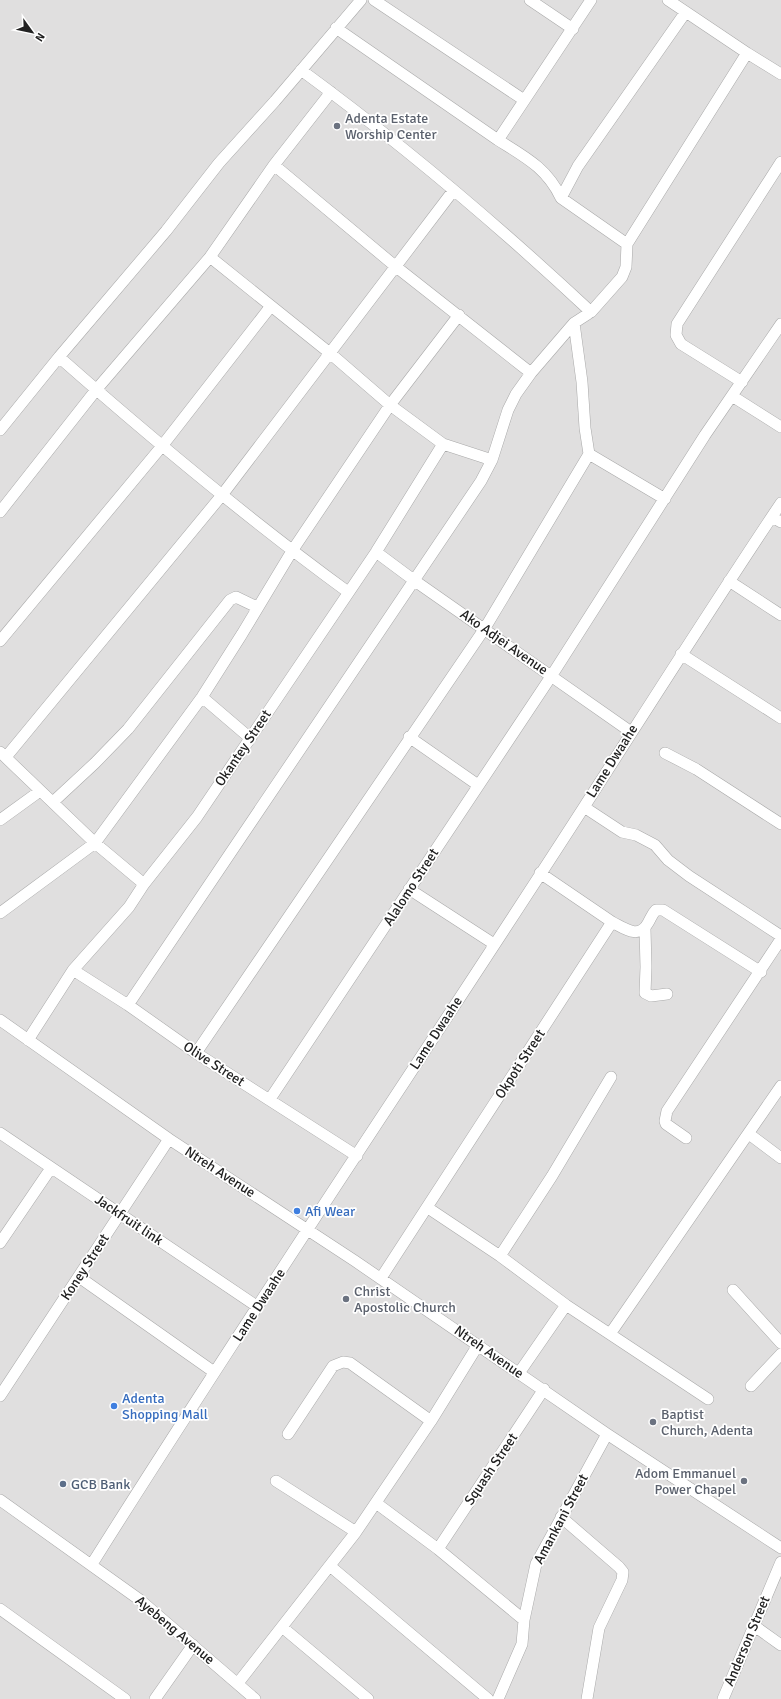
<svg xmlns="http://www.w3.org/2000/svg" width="781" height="1699" font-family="Signika,sans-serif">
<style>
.residential{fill:#e0dfdf}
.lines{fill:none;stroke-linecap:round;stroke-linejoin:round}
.minor-casing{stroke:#a9a9a9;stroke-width:12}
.minor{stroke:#fff;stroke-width:11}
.worship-dot{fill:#6b7280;stroke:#fff;stroke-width:1.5}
.shop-dot{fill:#3f7fe0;stroke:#fff;stroke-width:1.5}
.service-dot{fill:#5c6f8a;stroke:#fff;stroke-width:1.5}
.labels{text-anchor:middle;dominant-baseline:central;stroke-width:3.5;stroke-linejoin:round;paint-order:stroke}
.worship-label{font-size:14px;fill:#5b616d;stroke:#fff;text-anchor:start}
.street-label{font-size:14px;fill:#222;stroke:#fff}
.shop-label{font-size:14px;fill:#366cbe;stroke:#fff;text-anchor:start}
.service-label{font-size:14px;fill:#4e5e75;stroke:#fff;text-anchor:start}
</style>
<rect width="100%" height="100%" fill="#f2efe9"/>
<path class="residential" d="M 0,0 L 781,0 L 781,1699 L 0,1699 Z"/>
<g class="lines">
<defs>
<path id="minor" d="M 374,0 L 524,100
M 530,0 L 573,29
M 668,0 L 747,53 L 781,74
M 336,28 L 498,140 C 525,157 547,168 561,198
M 301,70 C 402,144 499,226 591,312
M 498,140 L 591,0
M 274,165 L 395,266 L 531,373
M 627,244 L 747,53
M 210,257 L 331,354 L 390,405 L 443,444 L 492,460
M 574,323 L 582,382 L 585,428 L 589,454 L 665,499
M 59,357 C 152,439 247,518 348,592
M 742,382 L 681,344 L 676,335 L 677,324 L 781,162
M 732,396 L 781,427
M 0,430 L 59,357 L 166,231 L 219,163 L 275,101 L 361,0
M 0,512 L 96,390 L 210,257 L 274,165 L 331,92
M 772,517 L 781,522
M 376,552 L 415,581 L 631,732
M 729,581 L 781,615
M 0,641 L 162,446 L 271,306
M 681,654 L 781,718
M 202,697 L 250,738
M 409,737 L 478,785
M 0,752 L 95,843 L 144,884
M 665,753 L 696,769 L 781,824
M 6,757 L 222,495 L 453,191
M 53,802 L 95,763 L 128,729 L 230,600 L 236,597 L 257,607
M 584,807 L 622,832 L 636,835 L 655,845 L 668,860 L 689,876 L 781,936
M 0,820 L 40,791
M 409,889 L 494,944
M 0,913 L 95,843 L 202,697 L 242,634 L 292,551 L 390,405 L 459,315
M 612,922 C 624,928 639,940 648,923 C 651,918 652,914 656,910 L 663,910 L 761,972
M 645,929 L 646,967 L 645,993 L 651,996 L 667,994
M 73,970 L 128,1005 L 196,1053 L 357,1156
M 128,1005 L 481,481 L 492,460 L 508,410 L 516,394 L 531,373 L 574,323 L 591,312 L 622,277 L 626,267 L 627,244 L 561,198 L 578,166 L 685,13
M 0,1020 L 169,1139 L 355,1261 L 607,1434 L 781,1548
M 28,1040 L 73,970 L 129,907 L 144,884 L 197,817 L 376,552 L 443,444
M 196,1053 L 485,628 L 589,454
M 270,1099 L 552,675 L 705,435 L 781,324
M 0,1133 L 258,1307
M 749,1134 L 781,1158
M 686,1138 L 666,1124 L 665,1121 L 667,1111 L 781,939
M 428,1208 L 500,1256 L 566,1305 L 708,1399
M 0,1243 L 51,1168
M 500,1256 L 552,1176 L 611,1077
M 79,1277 L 214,1372
M 381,1278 L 612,922 L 540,873
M 733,1290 L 781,1343
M 610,1334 L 781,1086
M 519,1373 L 566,1305
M 751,1386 L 781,1354
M 0,1396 L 169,1139
M 288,1434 L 333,1366 L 343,1362 L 350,1363 L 431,1421
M 276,1481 L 356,1532
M 0,1500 L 140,1600 L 255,1699
M 376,1503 L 438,1549 L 524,1620
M 561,1517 L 619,1567 L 623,1572 L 622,1580 L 599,1628 L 587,1699
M 438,1549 L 544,1389
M 92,1564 C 252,1309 421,1060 584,807 C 649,706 714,603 781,503
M 330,1566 L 488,1699
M 0,1609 L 125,1699
M 753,1625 L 781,1645
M 282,1627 L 368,1699
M 238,1683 L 356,1532 L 431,1421 L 478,1345
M 155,1699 L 193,1645
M 498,1699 L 522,1644 L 524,1620 L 536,1564 L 607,1434
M 723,1699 L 781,1562"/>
</defs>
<use href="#minor" class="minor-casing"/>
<use href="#minor" class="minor"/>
</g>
<g class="worship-dot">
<circle cx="337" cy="126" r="4"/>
<circle cx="346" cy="1299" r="4"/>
<circle cx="653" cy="1422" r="4"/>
<circle cx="744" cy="1481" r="4"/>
</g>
<g class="shop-dot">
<circle cx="297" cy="1211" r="4"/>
<circle cx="114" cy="1406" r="4"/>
</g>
<circle class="service-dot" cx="63" cy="1484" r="4"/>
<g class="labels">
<g class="worship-label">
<text x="345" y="118">Adenta Estate<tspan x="345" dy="16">Worship Center</tspan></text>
<text x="354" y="1291">Christ<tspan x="354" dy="16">Apostolic Church</tspan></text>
<text x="661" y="1414">Baptist<tspan x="661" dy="16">Church, Adenta</tspan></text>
<text x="736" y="1473" text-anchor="end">Adom Emmanuel<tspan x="736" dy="16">Power Chapel</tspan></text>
</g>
<g class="street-label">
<text transform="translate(504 642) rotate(35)">Ako Adjei Avenue</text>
<text transform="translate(243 748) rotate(-56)">Okantey Street</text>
<text transform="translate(612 761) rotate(-58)">Lame Dwaahe</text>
<text transform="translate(411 887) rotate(-57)">Alalomo Street</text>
<text transform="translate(436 1033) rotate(-57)">Lame Dwaahe</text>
<text transform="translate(214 1064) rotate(33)">Olive Street</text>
<text transform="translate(520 1064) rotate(-57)">Okpoti Street</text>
<text transform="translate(220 1172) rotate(33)">Ntreh Avenue</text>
<text transform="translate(129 1220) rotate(34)">Jackfruit link</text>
<text transform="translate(85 1267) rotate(-57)">Koney Street</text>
<text transform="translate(259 1305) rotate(-57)">Lame Dwaahe</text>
<text transform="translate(489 1352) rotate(35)">Ntreh Avenue</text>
<text transform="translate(491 1469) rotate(-56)">Squash Street</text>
<text transform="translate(561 1519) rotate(-62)">Amankani Street</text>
<text transform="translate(175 1630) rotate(40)">Ayebeng Avenue</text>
<text transform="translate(747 1641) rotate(-67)">Anderson Street</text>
</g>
<g class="shop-label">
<text x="305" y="1211">Afi Wear</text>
<text x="122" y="1398">Adenta<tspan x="122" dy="16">Shopping Mall</tspan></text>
</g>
<g class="service-label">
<text x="71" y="1484">GCB Bank</text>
</g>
</g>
<g transform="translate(32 32) rotate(123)" stroke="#ffffff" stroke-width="3" paint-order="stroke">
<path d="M0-3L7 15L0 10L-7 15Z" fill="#222222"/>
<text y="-6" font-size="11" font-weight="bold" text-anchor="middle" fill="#222222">N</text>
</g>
</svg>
